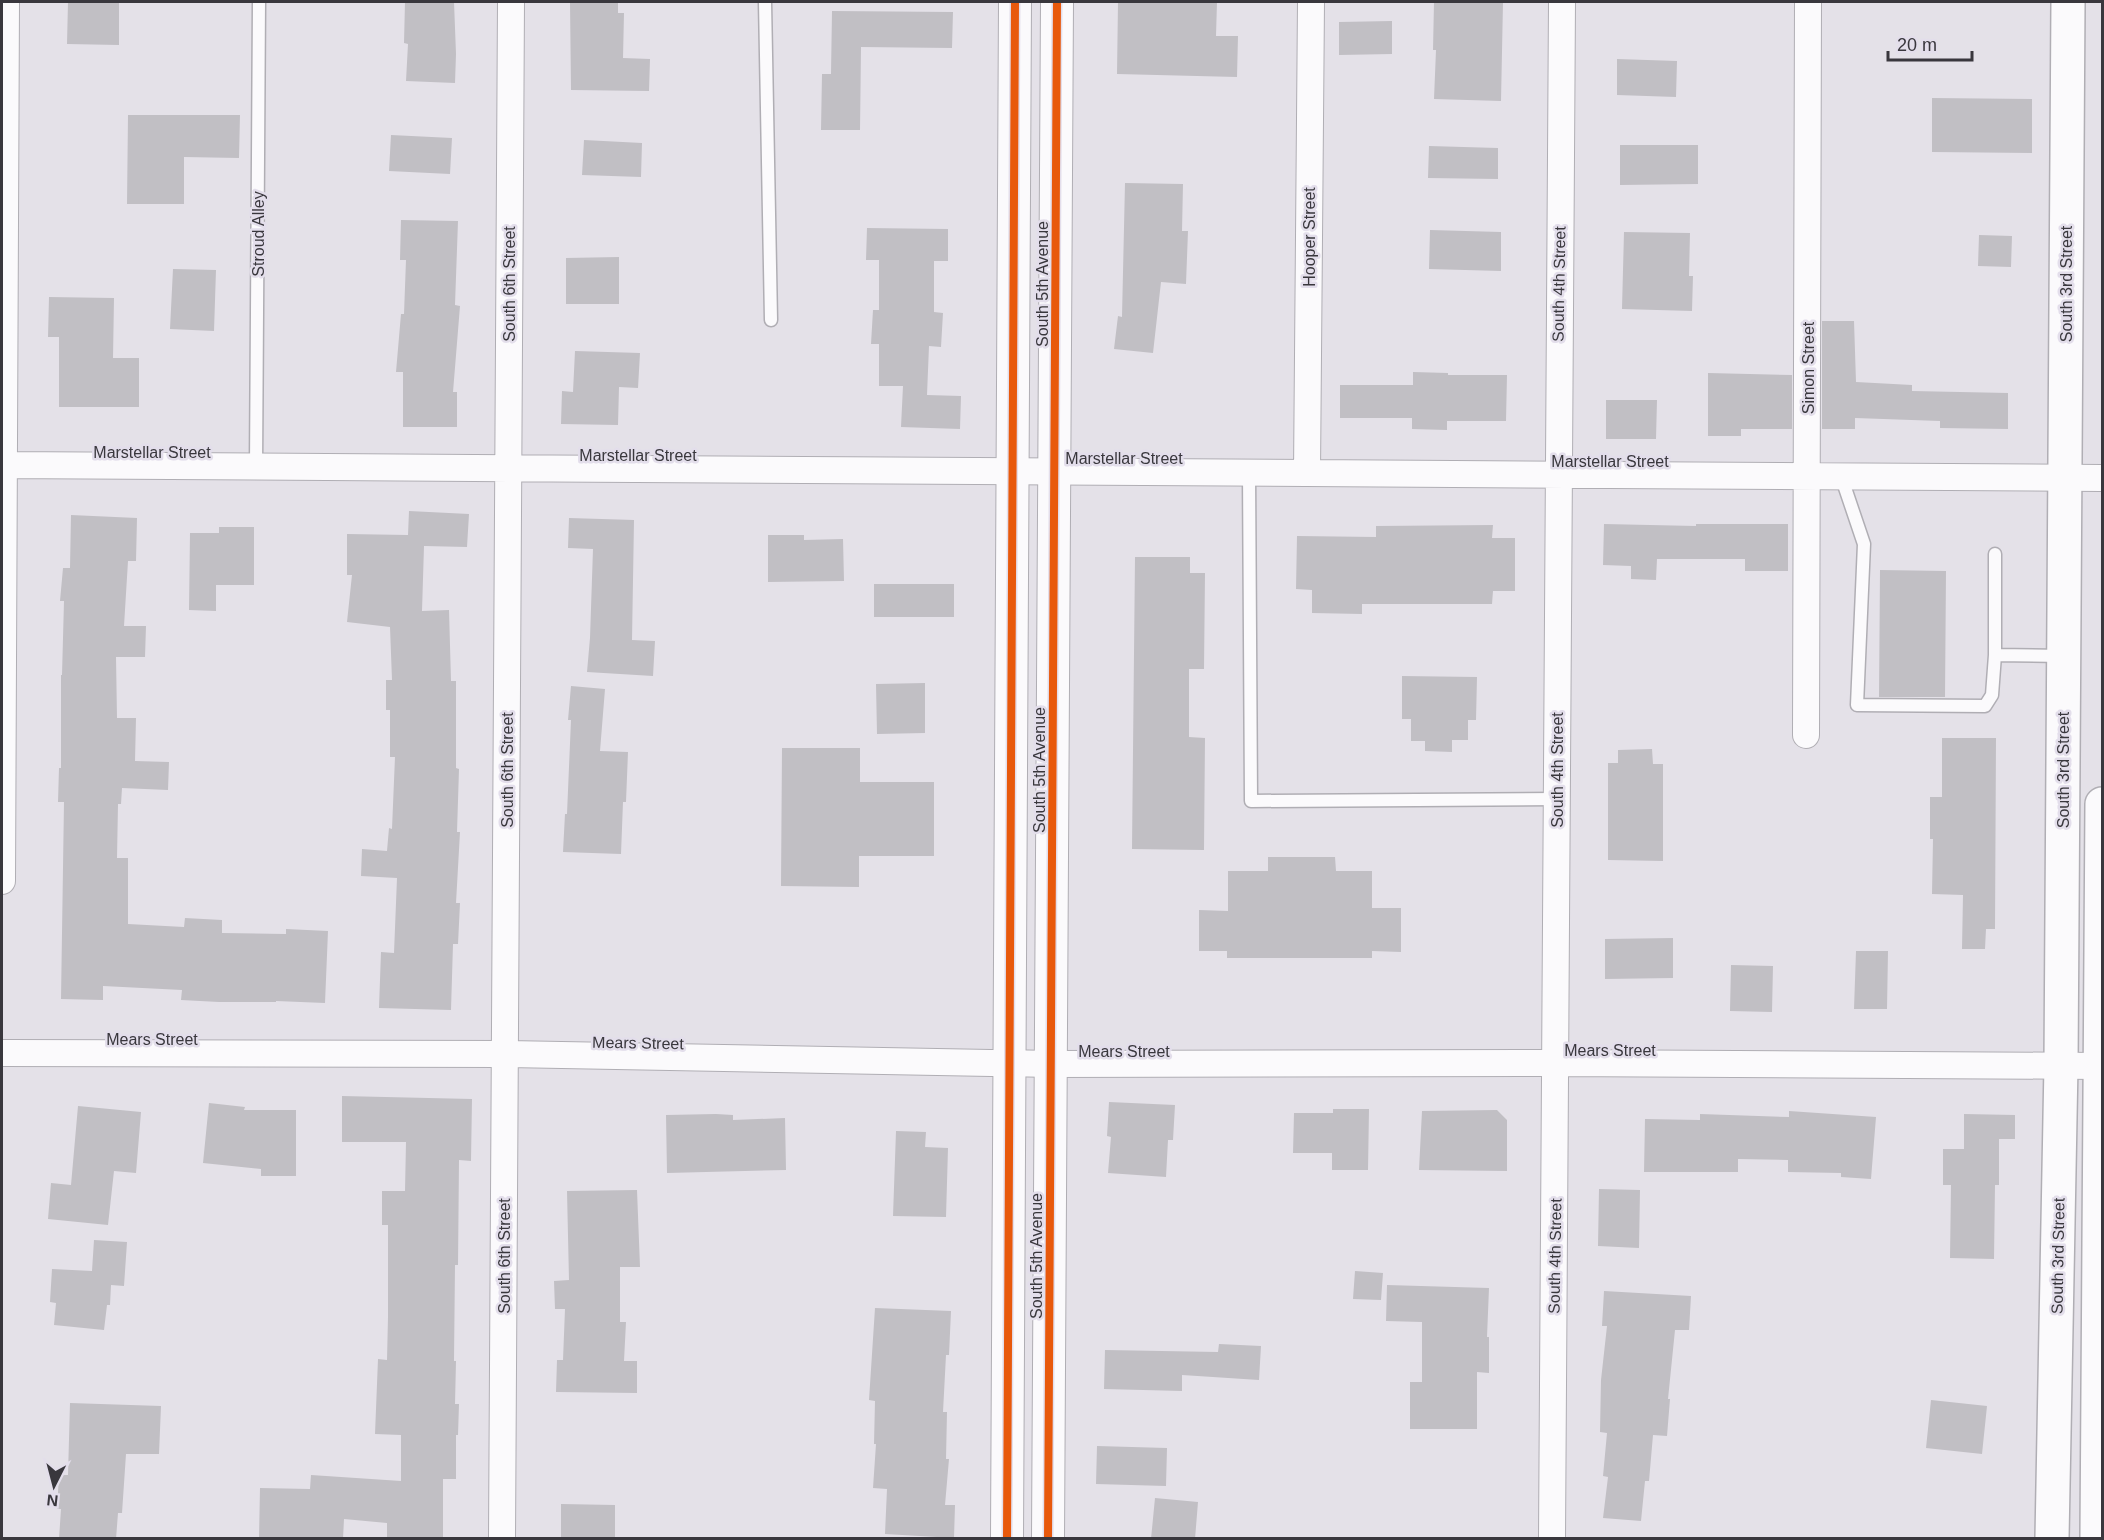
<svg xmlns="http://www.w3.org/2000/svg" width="2104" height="1540" font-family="Helvetica,sans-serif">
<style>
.building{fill:#c1bfc4}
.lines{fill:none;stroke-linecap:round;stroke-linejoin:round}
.service-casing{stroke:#b0aeb4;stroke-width:15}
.minor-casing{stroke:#b0aeb4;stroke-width:28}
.tertiary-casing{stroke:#b0aeb4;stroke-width:34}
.trunk-casing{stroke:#b0aeb4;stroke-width:36}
.service{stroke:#fbfafc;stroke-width:12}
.minor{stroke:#fbfafc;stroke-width:26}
.tertiary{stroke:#fbfafc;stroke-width:32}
.trunk{stroke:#fbfafc;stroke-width:33}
.cycleway-casing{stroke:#e3deeb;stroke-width:11}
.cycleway{stroke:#e8590c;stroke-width:8}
.labels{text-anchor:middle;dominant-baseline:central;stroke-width:5;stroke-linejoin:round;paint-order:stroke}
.street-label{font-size:16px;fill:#39373d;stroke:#e3deeb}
</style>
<rect width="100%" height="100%" fill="#e4e1e8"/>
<path class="building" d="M 68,2 L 119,2 L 119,45 L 67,44 Z
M 405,2 L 454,2 L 456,54 L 455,83 L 406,81 L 408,44 L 404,43 Z
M 570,2 L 618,2 L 618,13 L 624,13 L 623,58 L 650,59 L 649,91 L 571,90 Z
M 1118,2 L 1217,2 L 1216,36 L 1238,36 L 1237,77 L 1117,74 Z
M 1434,2 L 1503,2 L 1501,101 L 1434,99 L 1436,50 L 1433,50 Z
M 832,11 L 953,12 L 952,48 L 861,47 L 860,130 L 821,130 L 822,74 L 831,74 Z
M 1392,21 L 1392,54 L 1339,55 L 1339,22 Z
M 1617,59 L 1677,61 L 1676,97 L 1617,95 Z
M 1932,98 L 2032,99 L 2032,153 L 1932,152 Z
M 128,115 L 240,115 L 239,158 L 184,157 L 184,204 L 127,204 Z
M 391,135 L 452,138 L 450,174 L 389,171 Z
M 584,140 L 642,143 L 641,177 L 582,175 Z
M 1620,145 L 1698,145 L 1698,184 L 1620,185 Z
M 1429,146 L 1498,148 L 1498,179 L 1428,178 Z
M 1125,183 L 1183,184 L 1182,231 L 1188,231 L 1186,284 L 1161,282 L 1153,353 L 1114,349 L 1118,316 L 1122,317 Z
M 401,220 L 458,221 L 455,305 L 460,306 L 453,392 L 457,392 L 457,427 L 403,427 L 403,372 L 396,372 L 401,314 L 404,314 L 406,260 L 400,260 Z
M 867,228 L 948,229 L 948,261 L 934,261 L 934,312 L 943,313 L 941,347 L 929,346 L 927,395 L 961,396 L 960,429 L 901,427 L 903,386 L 879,386 L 879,344 L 871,344 L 873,310 L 879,310 L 879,260 L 866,260 Z
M 1430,230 L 1501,232 L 1501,271 L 1429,269 Z
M 1624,232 L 1690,233 L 1689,276 L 1693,276 L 1692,311 L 1622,309 Z
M 1979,235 L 2012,236 L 2011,267 L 1978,266 Z
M 619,257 L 619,304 L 566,304 L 566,258 Z
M 173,269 L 216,270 L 214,331 L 170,329 Z
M 49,297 L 114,298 L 113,358 L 139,358 L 139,407 L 59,407 L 59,337 L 48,337 Z
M 1822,321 L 1854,321 L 1856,382 L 1912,385 L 1912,391 L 2008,393 L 2008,429 L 1940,428 L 1940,421 L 1855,418 L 1855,429 L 1822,429 Z
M 575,351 L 640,353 L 638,388 L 619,387 L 618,425 L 561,424 L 562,391 L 573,392 Z
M 1413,372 L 1448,373 L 1448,375 L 1507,375 L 1506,421 L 1447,421 L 1447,430 L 1412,429 L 1412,418 L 1340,418 L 1340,385 L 1413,385 Z
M 1708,373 L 1792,375 L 1792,429 L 1741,429 L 1741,436 L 1708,436 Z
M 1606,400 L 1657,400 L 1656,439 L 1606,439 Z
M 409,511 L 469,514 L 467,547 L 424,546 L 422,611 L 449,610 L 451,681 L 456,681 L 456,768 L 459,769 L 457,832 L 460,832 L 456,903 L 460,903 L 458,944 L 453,944 L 451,1010 L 379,1008 L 381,952 L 394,953 L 397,878 L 361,876 L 362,849 L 387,851 L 389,828 L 392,829 L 395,757 L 390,757 L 390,710 L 386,710 L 386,680 L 392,680 L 390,627 L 347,622 L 352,575 L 347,575 L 347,534 L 408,535 Z
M 71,515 L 137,518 L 136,561 L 128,561 L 124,626 L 146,626 L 145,657 L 116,657 L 117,718 L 136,718 L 135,761 L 169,762 L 168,790 L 122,788 L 121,804 L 118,804 L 117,858 L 128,858 L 128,924 L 184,927 L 185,918 L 222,920 L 222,933 L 286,934 L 286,929 L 328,931 L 325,1003 L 276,1001 L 276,1002 L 219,1002 L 181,1000 L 182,990 L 103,986 L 103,1000 L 61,999 L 64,802 L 58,802 L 59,768 L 61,768 L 61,675 L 62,675 L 64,601 L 60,601 L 63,568 L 70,568 Z
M 569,518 L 634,520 L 632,640 L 655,641 L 653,676 L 587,672 L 590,638 L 593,549 L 568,548 Z
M 1604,524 L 1696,526 L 1696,524 L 1788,524 L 1788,571 L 1745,571 L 1745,559 L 1657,559 L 1656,580 L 1631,579 L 1631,566 L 1603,565 Z
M 1493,525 L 1492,538 L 1515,538 L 1515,591 L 1493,591 L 1492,604 L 1362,604 L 1362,614 L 1312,613 L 1312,590 L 1296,589 L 1297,536 L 1376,537 L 1376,526 Z
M 219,527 L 254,527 L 254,585 L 216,585 L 216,611 L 189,610 L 190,533 L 219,533 Z
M 768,535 L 804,535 L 804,540 L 843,539 L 844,581 L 768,582 Z
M 1135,557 L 1190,557 L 1190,573 L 1205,573 L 1204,669 L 1189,669 L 1189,737 L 1205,738 L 1204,850 L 1132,849 Z
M 1880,570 L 1946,571 L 1945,697 L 1879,697 Z
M 874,584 L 954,584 L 954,617 L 874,617 Z
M 1402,676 L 1477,677 L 1476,720 L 1468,720 L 1468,740 L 1452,740 L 1452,752 L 1425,751 L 1425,741 L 1411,741 L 1411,719 L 1402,719 Z
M 925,683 L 925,733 L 877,734 L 876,684 Z
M 571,686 L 605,689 L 600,751 L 628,752 L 626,802 L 623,802 L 621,854 L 563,852 L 565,814 L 567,814 L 571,720 L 568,720 Z
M 1942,738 L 1996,738 L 1995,929 L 1986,929 L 1985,949 L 1962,949 L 1963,895 L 1932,894 L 1933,839 L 1930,839 L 1930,797 L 1942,797 Z
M 782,748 L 860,748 L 860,782 L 934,782 L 934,856 L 859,856 L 859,887 L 781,886 Z
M 1652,749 L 1653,764 L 1663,764 L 1663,861 L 1608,860 L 1608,763 L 1618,763 L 1618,750 Z
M 1268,857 L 1335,857 L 1336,871 L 1372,871 L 1372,908 L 1401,908 L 1401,952 L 1372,951 L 1372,958 L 1227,958 L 1227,951 L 1199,951 L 1199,910 L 1228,911 L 1228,871 L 1268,871 Z
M 1673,938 L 1673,978 L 1605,979 L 1605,939 Z
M 1856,951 L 1888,951 L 1887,1009 L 1854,1009 Z
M 1731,965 L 1773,966 L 1772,1012 L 1730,1011 Z
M 342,1096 L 472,1099 L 471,1161 L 459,1160 L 458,1265 L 455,1265 L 454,1361 L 456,1361 L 455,1404 L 459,1404 L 458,1435 L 456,1435 L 456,1479 L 443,1479 L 443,1539 L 387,1539 L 387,1523 L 344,1519 L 343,1539 L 259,1539 L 260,1488 L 310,1489 L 311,1475 L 401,1481 L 401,1435 L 375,1434 L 378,1359 L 387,1360 L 388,1317 L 388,1225 L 382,1225 L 382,1191 L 405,1191 L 406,1142 L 342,1142 Z
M 1109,1102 L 1175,1105 L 1173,1140 L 1168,1140 L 1166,1177 L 1108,1173 L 1111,1137 L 1107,1136 Z
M 209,1103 L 245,1107 L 244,1110 L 296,1110 L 296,1176 L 261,1176 L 261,1169 L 203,1163 Z
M 78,1106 L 141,1112 L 136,1173 L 114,1171 L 108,1225 L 48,1219 L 51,1183 L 71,1185 Z
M 1333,1109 L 1369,1109 L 1368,1170 L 1332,1170 L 1332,1153 L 1293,1153 L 1294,1113 L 1333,1113 Z
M 1497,1110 L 1507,1120 L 1507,1171 L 1419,1170 L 1422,1111 Z
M 1789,1111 L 1876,1117 L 1871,1179 L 1841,1177 L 1841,1173 L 1788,1172 L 1788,1160 L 1738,1159 L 1738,1172 L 1644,1172 L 1645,1119 L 1700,1120 L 1700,1114 L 1789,1117 Z
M 716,1114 L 733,1115 L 733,1120 L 785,1118 L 786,1170 L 667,1173 L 666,1115 Z
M 1964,1114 L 2015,1115 L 2015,1139 L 1999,1139 L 1999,1185 L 1995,1185 L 1994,1259 L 1950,1258 L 1951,1185 L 1943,1185 L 1943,1149 L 1964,1149 Z
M 896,1131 L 926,1132 L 925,1147 L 948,1148 L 946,1217 L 893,1216 Z
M 1599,1189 L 1640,1190 L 1639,1248 L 1598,1246 Z
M 637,1190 L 640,1267 L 620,1267 L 620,1322 L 626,1322 L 624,1361 L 637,1361 L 637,1393 L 556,1392 L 557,1360 L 563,1360 L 565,1309 L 555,1309 L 554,1281 L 569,1280 L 567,1191 Z
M 94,1240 L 127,1242 L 124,1286 L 111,1285 L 110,1305 L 107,1305 L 104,1330 L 54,1325 L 56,1303 L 50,1302 L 52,1269 L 92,1271 Z
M 1355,1271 L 1383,1273 L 1381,1300 L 1353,1299 Z
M 1387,1285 L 1489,1288 L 1487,1337 L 1489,1337 L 1489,1373 L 1477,1372 L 1477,1429 L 1410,1429 L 1410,1382 L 1422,1382 L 1422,1322 L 1386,1321 Z
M 1604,1291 L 1691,1296 L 1689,1330 L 1675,1330 L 1668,1399 L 1670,1399 L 1667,1436 L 1653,1435 L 1649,1481 L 1645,1481 L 1641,1521 L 1603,1518 L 1608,1477 L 1603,1476 L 1607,1433 L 1600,1432 L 1601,1380 L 1607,1326 L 1602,1326 Z
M 875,1308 L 951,1311 L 949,1355 L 946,1355 L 943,1412 L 947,1412 L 946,1459 L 949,1459 L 945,1505 L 955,1505 L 954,1538 L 885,1534 L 887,1489 L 873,1488 L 876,1444 L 874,1444 L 875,1401 L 869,1400 Z
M 1219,1344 L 1261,1346 L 1259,1380 L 1182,1375 L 1182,1391 L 1104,1389 L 1105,1350 L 1218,1352 Z
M 1931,1400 L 1987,1406 L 1982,1454 L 1926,1448 Z
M 70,1403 L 161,1406 L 159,1454 L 126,1454 L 122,1513 L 118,1513 L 116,1539 L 59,1539 L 61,1509 L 57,1509 L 59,1475 L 68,1475 Z
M 1097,1446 L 1167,1448 L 1166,1486 L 1096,1484 Z
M 1155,1498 L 1198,1502 L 1195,1539 L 1151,1539 Z
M 561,1504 L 615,1505 L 615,1539 L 561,1539 Z"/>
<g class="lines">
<defs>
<path id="service" d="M 765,2 L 771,320
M 256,467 L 259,2
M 1249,472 L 1251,801 L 1557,799
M 1841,476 L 1864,544 L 1857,705 L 1985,706 L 1992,695 L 1995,655 L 2063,656
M 1995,554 L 1995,655"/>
<path id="minor" d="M 2,465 L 2102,478
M 1307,473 L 1311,2
M 1806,735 L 1808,2
M 2,881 L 6,2
M 2,1053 L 505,1054 L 1051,1064 L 1557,1063 L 2102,1066
M 502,1538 L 511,2
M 1552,1538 C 1557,1026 1557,514 1562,2"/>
<path id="tertiary" d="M 1007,1538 L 1015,2
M 1048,1538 L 1057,2"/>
<path id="trunk" d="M 2052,1538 L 2061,1065 L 2068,2
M 2097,1538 L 2102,804"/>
</defs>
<use href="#service" class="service-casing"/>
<use href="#minor" class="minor-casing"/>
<use href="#tertiary" class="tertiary-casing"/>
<use href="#trunk" class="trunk-casing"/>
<use href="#service" class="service"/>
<use href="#minor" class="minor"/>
<use href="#tertiary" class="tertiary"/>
<use href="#trunk" class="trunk"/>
<defs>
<path id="cycleway" d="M 1007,1538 L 1015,2
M 1048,1538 L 1057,2"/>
</defs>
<use href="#cycleway" class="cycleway-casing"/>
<use href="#cycleway" class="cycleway"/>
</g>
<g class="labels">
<g class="street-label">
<text transform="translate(258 234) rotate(-90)">Stroud Alley</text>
<text transform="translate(1309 237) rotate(-90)">Hooper Street</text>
<text transform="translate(509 284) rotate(-90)">South 6th Street</text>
<text transform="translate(1042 284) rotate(-90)">South 5th Avenue</text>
<text transform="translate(1559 284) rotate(-89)">South 4th Street</text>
<text transform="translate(2066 284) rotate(-90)">South 3rd Street</text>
<text transform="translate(1808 368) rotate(-90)">Simon Street</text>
<text x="152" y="452">Marstellar Street</text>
<text x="638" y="455">Marstellar Street</text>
<text x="1124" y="458">Marstellar Street</text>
<text x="1610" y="461">Marstellar Street</text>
<text transform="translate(507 770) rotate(-90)">South 6th Street</text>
<text transform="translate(1039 770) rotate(-90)">South 5th Avenue</text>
<text transform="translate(1557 770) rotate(-90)">South 4th Street</text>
<text transform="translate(2063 770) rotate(-90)">South 3rd Street</text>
<text x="152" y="1039">Mears Street</text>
<text transform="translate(638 1043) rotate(1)">Mears Street</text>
<text x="1610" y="1050">Mears Street</text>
<text x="1124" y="1051">Mears Street</text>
<text transform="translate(504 1256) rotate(-90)">South 6th Street</text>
<text transform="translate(1036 1256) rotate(-90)">South 5th Avenue</text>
<text transform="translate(1555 1256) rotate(-89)">South 4th Street</text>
<text transform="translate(2058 1256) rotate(-89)">South 3rd Street</text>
</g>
</g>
<rect width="2104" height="1540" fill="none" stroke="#39373d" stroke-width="6"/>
<g transform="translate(54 1486) rotate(186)" stroke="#e3deeb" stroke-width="4.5" paint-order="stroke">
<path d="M0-4.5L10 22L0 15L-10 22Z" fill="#39373d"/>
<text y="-9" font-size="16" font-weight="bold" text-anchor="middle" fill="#39373d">N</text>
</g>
<path d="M1888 51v9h84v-9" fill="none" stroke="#39373d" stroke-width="3"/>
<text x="1897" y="51" font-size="18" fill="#39373d" stroke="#e3deeb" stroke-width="4.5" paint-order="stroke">20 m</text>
</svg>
